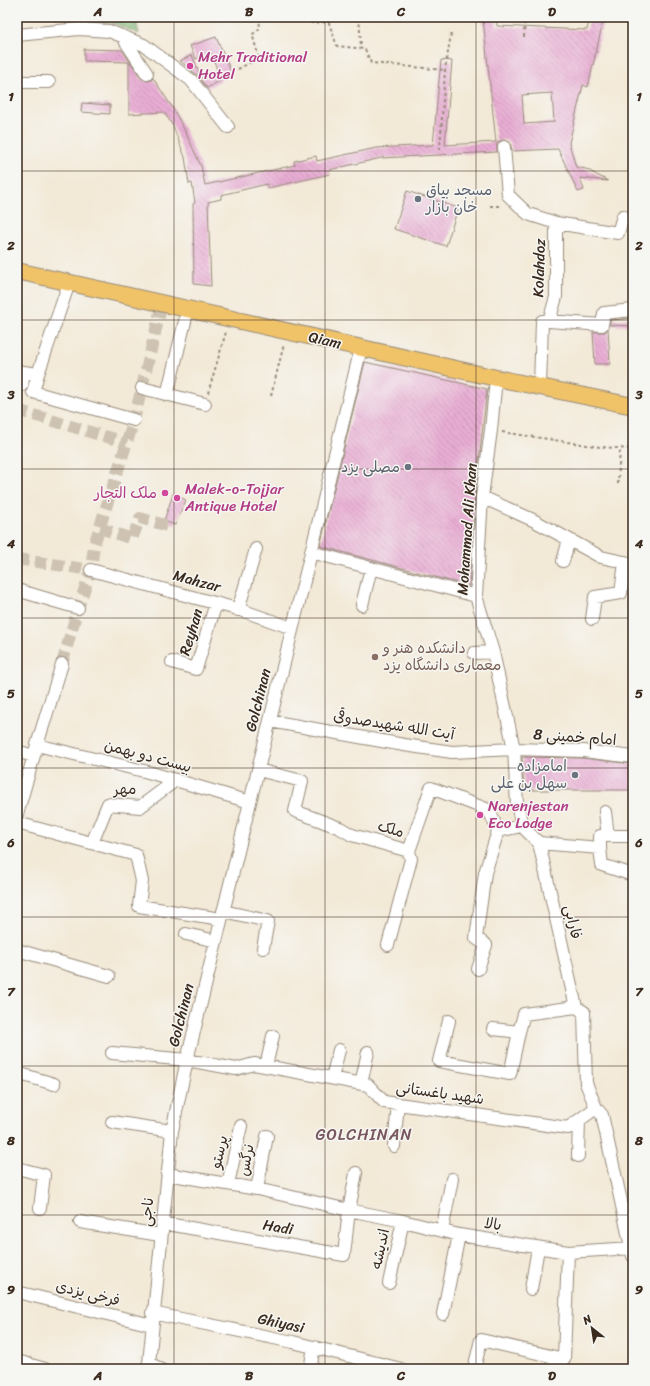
<svg xmlns="http://www.w3.org/2000/svg" width="650" height="1386" font-family="Sriracha,'Playpen Sans Arabic',sans-serif">
<style>
.forest{fill:url(#forest-firs);stroke:#5e7149}
.building{fill:url(#building-back-hatch);fill-rule:evenodd}
.lines{fill:none;stroke-linecap:round;stroke-linejoin:round}
.minor-tunnel{stroke:#cec3b2;stroke-width:12;stroke-dasharray:12 6;stroke-linecap:butt}
.minor-casing{stroke:#978a7a;stroke-width:14}
.major-casing{stroke:#978a7a;stroke-width:18}
.path{stroke:#978a7a;stroke-width:2;stroke-dasharray:3 3;stroke-linecap:butt}
.minor{stroke:#fff;stroke-width:12}
.major{stroke:#f0c369;stroke-width:16}
.grid{fill:none;stroke:#3b2a1e;stroke-width:1;stroke-opacity:0.55}
.hotel-dot{fill:#d1479c;stroke:#f6f6f2;stroke-width:1.5}
.worship-dot{fill:#6b7280;stroke:#f6f6f2;stroke-width:1.5}
.education-dot{fill:#8d6e63;stroke:#f6f6f2;stroke-width:1.5}
.labels{text-anchor:middle;dominant-baseline:central;stroke-width:3;stroke-linejoin:round;paint-order:stroke}
.hotel-label{font-size:15px;fill:#b23c85;stroke:#f6f6f2;text-anchor:start}
.worship-label{font-size:15px;fill:#5b616d;stroke:#f6f6f2;text-anchor:end}
.street-label{font-size:15px;fill:#3b2a1e;stroke:#f6f6f2}
.education-label{font-size:15px;fill:#785e54;stroke:#f6f6f2;text-anchor:start}
.neighbourhood-label{font-size:16px;letter-spacing:1px;fill:#78585e;stroke:#f6f6f2}
.neatline{fill:none;stroke:#3b2a1e;stroke-width:1.5}
.grid-label{font-size:13px;text-anchor:middle;font-weight:bold;fill:#3b2a1e}
</style>
<defs>
<pattern id="forest-firs" width="22" height="20" patternUnits="userSpaceOnUse"><rect width="22" height="20" fill="#80b874"/><path d="M5 1l3.5 6h-7zM16 11l3.5 6h-7z" fill="#6a965f"/></pattern>
<pattern id="building-back-hatch" width="6" height="6" patternUnits="userSpaceOnUse"><rect width="6" height="6" fill="#e9add4"/><path d="M-1 5l2 2M0 0l6 6M5-1l2 2" fill="none" stroke="#be8dab"/></pattern>
</defs>
<rect width="100%" height="100%" fill="#f6f6f2"/>
<filter id="ink" filterUnits="userSpaceOnUse"><feTurbulence type="fractalNoise" baseFrequency=".025" numOctaves="2"/><feDisplacementMap in="SourceGraphic" scale="8" xChannelSelector="R" yChannelSelector="G"/><feConvolveMatrix kernelMatrix="1 2 1 2 8 2 1 2 1" color-interpolation-filters="sRGB"/></filter>
<filter id="wash" filterUnits="userSpaceOnUse"><feTurbulence type="fractalNoise" baseFrequency=".012" numOctaves="4" result="noise"/><feDisplacementMap in="SourceGraphic" scale="16" xChannelSelector="R" yChannelSelector="G"/><feGaussianBlur stdDeviation="0.9" result="paint"/><feColorMatrix in="noise" values="0 0 0 0 0 0 0 0 0 0 0 0 0 0 0 0 0 1.4 0 .05"/><feComposite in="paint" operator="in"/></filter>
<g filter="url(#wash)">
<rect width="100%" height="100%" fill="#f3e9d7"/>
<path class="forest" d="M 90,17 L 122,17 L 137,24 L 139,34 L 116,24 L 91,21 Z"/>
<g id="blocks">
<path class="building" d="M 488,17 L 496,17 L 497,26 L 587,30 L 589,21 L 604,17 L 588,87 L 583,85 L 569,143 L 576,167 L 586,169 L 608,181 L 580,178 L 584,190 L 578,192 L 558,149 L 512,151 L 510,142 L 504,140 L 500,141 L 497,143 L 497,152 L 381,158 L 329,170 L 330,174 L 268,188 L 267,184 L 221,195 L 221,199 L 208,202 L 211,286 L 194,284 L 193,204 L 195,203 L 192,183 L 189,184 L 185,157 L 173,126 L 164,112 L 129,114 L 129,62 L 84,61 L 84,49 L 122,50 L 141,78 L 147,81 L 151,80 L 153,78 L 174,110 L 184,129 L 201,166 L 205,185 L 295,165 L 294,161 L 316,156 L 317,161 L 376,148 L 433,145 L 441,60 L 452,61 L 445,145 L 496,142 L 483,19 ZM 552,93 L 554,122 L 524,124 L 522,95 Z
M 216,37 L 231,72 L 221,76 L 223,79 L 207,88 L 197,75 L 180,61 L 192,55 L 201,78 L 218,72 L 211,53 L 196,59 L 190,46 Z
M 82,103 L 110,105 L 110,114 L 81,112 Z
M 407,191 L 458,208 L 446,246 L 394,229 Z
M 633,318 L 633,326 L 610,325 L 610,320 Z
M 608,328 L 610,364 L 595,364 L 593,332 L 605,332 Z
M 365,362 L 487,389 L 475,497 L 469,586 L 320,546 Z
M 173,494 L 186,500 L 175,525 L 164,521 Z
M 522,757 L 582,758 L 633,764 L 633,790 L 524,790 Z"/>
</g>
</g>
<g filter="url(#ink)">
<use href="#blocks" fill-opacity="0" stroke="#978a7a" stroke-width="1"/>
<g class="lines">
<path class="minor-tunnel" d="M 17,410 L 127,443
M 100,528 L 132,539 L 140,518 L 168,526 L 168,523
M 17,559 L 91,570
M 62,664 L 78,608 L 91,570 L 94,545 L 134,420 L 162,304"/>
<defs>
<path id="minor" d="M 17,35 L 79,29 L 109,31 L 144,45 L 191,80 L 228,127
M 122,36 L 147,74
M 17,82 L 49,82
M 504,147 L 508,195 L 528,214 L 556,223 L 618,233 L 623,216
M 549,321 L 602,325 L 604,313 L 633,310
M 24,372 L 38,374 L 69,283
M 38,374 L 33,392 L 134,420
M 496,378 L 491,430 L 482,497 L 476,596 L 493,652 L 514,749 L 517,804 L 522,826 L 539,843
M 17,384 L 22,385 L 24,372 L 17,371
M 540,387 L 542,321 L 549,321 L 556,297 L 556,223
M 142,388 L 205,404
M 167,395 L 188,309
M 482,497 L 533,520 L 601,557 L 633,564
M 311,552 L 476,596
M 563,561 L 569,540
M 91,570 L 241,610 L 292,628
M 17,590 L 78,608
M 362,605 L 371,568
M 238,610 L 256,549
M 592,619 L 595,597 L 621,593 L 625,562
M 474,653 L 493,652
M 172,662 L 196,669 L 216,603
M 270,721 L 404,745 L 452,752 L 514,749 L 583,751 L 633,757
M 37,745 L 148,772 L 250,802
M 17,751 L 33,756
M 258,770 L 302,781 L 295,811 L 340,828 L 352,835 L 409,851 L 431,788 L 489,810 L 498,831
M 605,812 L 608,836
M 17,814 L 37,745 L 62,664
M 17,823 L 136,855 L 142,881 L 139,906 L 221,919
M 92,843 L 108,804 L 140,807 L 176,780
M 539,843 L 576,1007 L 584,1012 L 586,1083 L 596,1108 L 602,1115 L 633,1256
M 539,843 L 600,848 L 602,865 L 633,875
M 600,848 L 600,836 L 631,836
M 223,911 L 268,921 L 263,948
M 186,934 L 216,941
M 388,945 L 411,859 L 409,851
M 17,950 L 109,976
M 478,969 L 486,945 L 476,938 L 485,873 L 498,831 L 522,826
M 449,1021 L 439,1061 L 510,1074 L 519,1032
M 493,1029 L 519,1032 L 524,1014 L 576,1007
M 112,1053 L 187,1060 L 236,1069 L 254,1064 L 368,1085 L 384,1102 L 568,1128 L 596,1108
M 266,1066 L 273,1036
M 17,1073 L 54,1084
M 332,1078 L 339,1050
M 361,1084 L 368,1052
M 112,1122 L 172,1131
M 394,1146 L 398,1104
M 578,1156 L 579,1120
M 17,1168 L 44,1175 L 40,1208
M 167,1174 L 257,1189 L 349,1210 L 356,1173
M 228,1184 L 241,1126
M 257,1189 L 267,1136
M 80,1222 L 160,1235
M 162,1223 L 344,1255 L 349,1210 L 403,1221 L 459,1235 L 568,1252 L 633,1248
M 442,1231 L 452,1179
M 389,1283 L 403,1221
M 531,1289 L 538,1248
M 17,1292 L 152,1325
M 152,1313 L 293,1342 L 401,1369
M 443,1314 L 459,1235
M 17,1361 L 45,1369
M 149,1363 L 160,1369
M 311,1364 L 314,1347
M 147,1369 L 149,1363 L 172,1131 L 187,1060 L 361,348
M 474,1369 L 481,1340 L 564,1359 L 568,1252
M 551,1369 L 554,1357"/>
<path id="major" d="M 17,271 L 496,378 L 633,406"/>
</defs>
<use href="#minor" class="minor-casing"/>
<use href="#major" class="major-casing"/>
<path class="path" d="M 308,17 L 309,21 L 312,23 L 328,22 L 329,23 L 337,46 L 365,49 L 371,63 L 445,70
M 359,17 L 361,47
M 524,37 L 525,17
M 238,69 L 259,58 L 253,37 L 253,34 L 260,28 L 259,17
M 440,150 L 445,70 L 451,34
M 490,206 L 502,206
M 208,393 L 226,332
M 271,396 L 284,344
M 502,432 L 600,447 L 633,449
M 618,484 L 620,448"/>
<use href="#minor" class="minor"/>
<use href="#major" class="major"/>
</g>
</g>
<path class="grid" d="M 174,17 L 174,1369M 325,17 L 325,1369M 476,17 L 476,1369M 17,171 L 633,171M 17,320 L 633,320M 17,469 L 633,469M 17,618 L 633,618M 17,768 L 633,768M 17,917 L 633,917M 17,1066 L 633,1066M 17,1215 L 633,1215"/>
<g class="hotel-dot">
<circle cx="190" cy="66" r="4"/>
<circle cx="165" cy="493" r="4"/>
<circle cx="177" cy="498" r="4"/>
<circle cx="480" cy="815" r="4"/>
</g>
<g class="worship-dot">
<circle cx="418" cy="199" r="4"/>
<circle cx="408" cy="467" r="4"/>
<circle cx="575" cy="775" r="4"/>
</g>
<circle class="education-dot" cx="375" cy="657" r="4"/>
<g class="labels">
<g class="hotel-label">
<text x="198" y="57">Mehr Traditional<tspan x="198" dy="17">Hotel</tspan></text>
<text x="185" y="489">Malek-o-Tojjar<tspan x="185" dy="17">Antique Hotel</tspan></text>
<text x="157" y="493" text-anchor="end">ملک التجار</text>
<text x="488" y="806">Narenjestan<tspan x="488" dy="17">Eco Lodge</tspan></text>
</g>
<g class="worship-label">
<text x="426" y="190" text-anchor="start">مسجد بیاق<tspan x="426" dy="17">خان بازار</tspan></text>
<text x="400" y="467">مصلی یزد</text>
<text x="567" y="766">امامزاده<tspan x="567" dy="17">سهل بن علی</tspan></text>
</g>
<g class="street-label">
<text transform="translate(539 268) rotate(-88)">Kolahdoz</text>
<text transform="translate(325 340) rotate(13)">Qiam</text>
<text transform="translate(467 529) rotate(-86)">Mohammad Ali Khan</text>
<text transform="translate(197 581) rotate(15)">Mahzar</text>
<text transform="translate(191 632) rotate(-73)">Reyhan</text>
<text transform="translate(258 700) rotate(-76)">Golchinan</text>
<text transform="translate(394 725) rotate(9)">آیت الله شهیدصدوقی</text>
<text transform="translate(575 737) rotate(4)">امام خمینی 8</text>
<text transform="translate(148 756) rotate(15)">بیست دو بهمن</text>
<text transform="translate(125 789) rotate(-2)">مهر</text>
<text transform="translate(391 829) rotate(16)">ملک</text>
<text transform="translate(573 922) rotate(77)">فارابی</text>
<text transform="translate(181 1015) rotate(-76)">Golchinan</text>
<text transform="translate(440 1093) rotate(8)">شهید باغستانی</text>
<text transform="translate(219 1152) rotate(-77)">پرستو</text>
<text transform="translate(246 1160) rotate(-80)">نرگس</text>
<text transform="translate(147 1212) rotate(-84)">ناجی</text>
<text transform="translate(493 1224) rotate(9)">بالا</text>
<text transform="translate(278 1227) rotate(10)">Hadi</text>
<text transform="translate(380 1249) rotate(-78)">اندیشه</text>
<text transform="translate(88 1293) rotate(14)">فرخی یزدی</text>
<text transform="translate(281 1323) rotate(12)">Ghiyasi</text>
</g>
<g class="education-label">
<text x="383" y="648">دانشکده هنر و<tspan x="383" dy="17">معماری دانشگاه یزد</tspan></text>
</g>
<g class="neighbourhood-label">
<text x="364" y="1134">GOLCHINAN</text>
</g>
</g>
<rect width="650" height="1386" fill="none" stroke="#f6f6f2" stroke-width="44"/>
<g transform="translate(592 1328) rotate(330)" stroke="#f6f6f2" stroke-width="3" paint-order="stroke">
<path d="M0-3L7 15L0 10L-7 15Z" fill="#3b2a1e"/>
<text y="-6" font-size="11" font-weight="bold" text-anchor="middle" fill="#3b2a1e">N</text>
</g>
<rect x="22" y="22" width="606" height="1342" class="neatline"/>
<g class="grid-label">
<text x="98" y="16">A</text>
<text x="249" y="16">B</text>
<text x="401" y="16">C</text>
<text x="552" y="16">D</text>
<text x="11" y="101">1</text>
<text x="639" y="101">1</text>
<text x="11" y="250">2</text>
<text x="639" y="250">2</text>
<text x="11" y="399">3</text>
<text x="639" y="399">3</text>
<text x="11" y="548">4</text>
<text x="639" y="548">4</text>
<text x="11" y="698">5</text>
<text x="639" y="698">5</text>
<text x="11" y="847">6</text>
<text x="639" y="847">6</text>
<text x="11" y="996">7</text>
<text x="639" y="996">7</text>
<text x="11" y="1145">8</text>
<text x="639" y="1145">8</text>
<text x="11" y="1294">9</text>
<text x="639" y="1294">9</text>
<text x="98" y="1380">A</text>
<text x="249" y="1380">B</text>
<text x="401" y="1380">C</text>
<text x="552" y="1380">D</text>
</g>
</svg>
